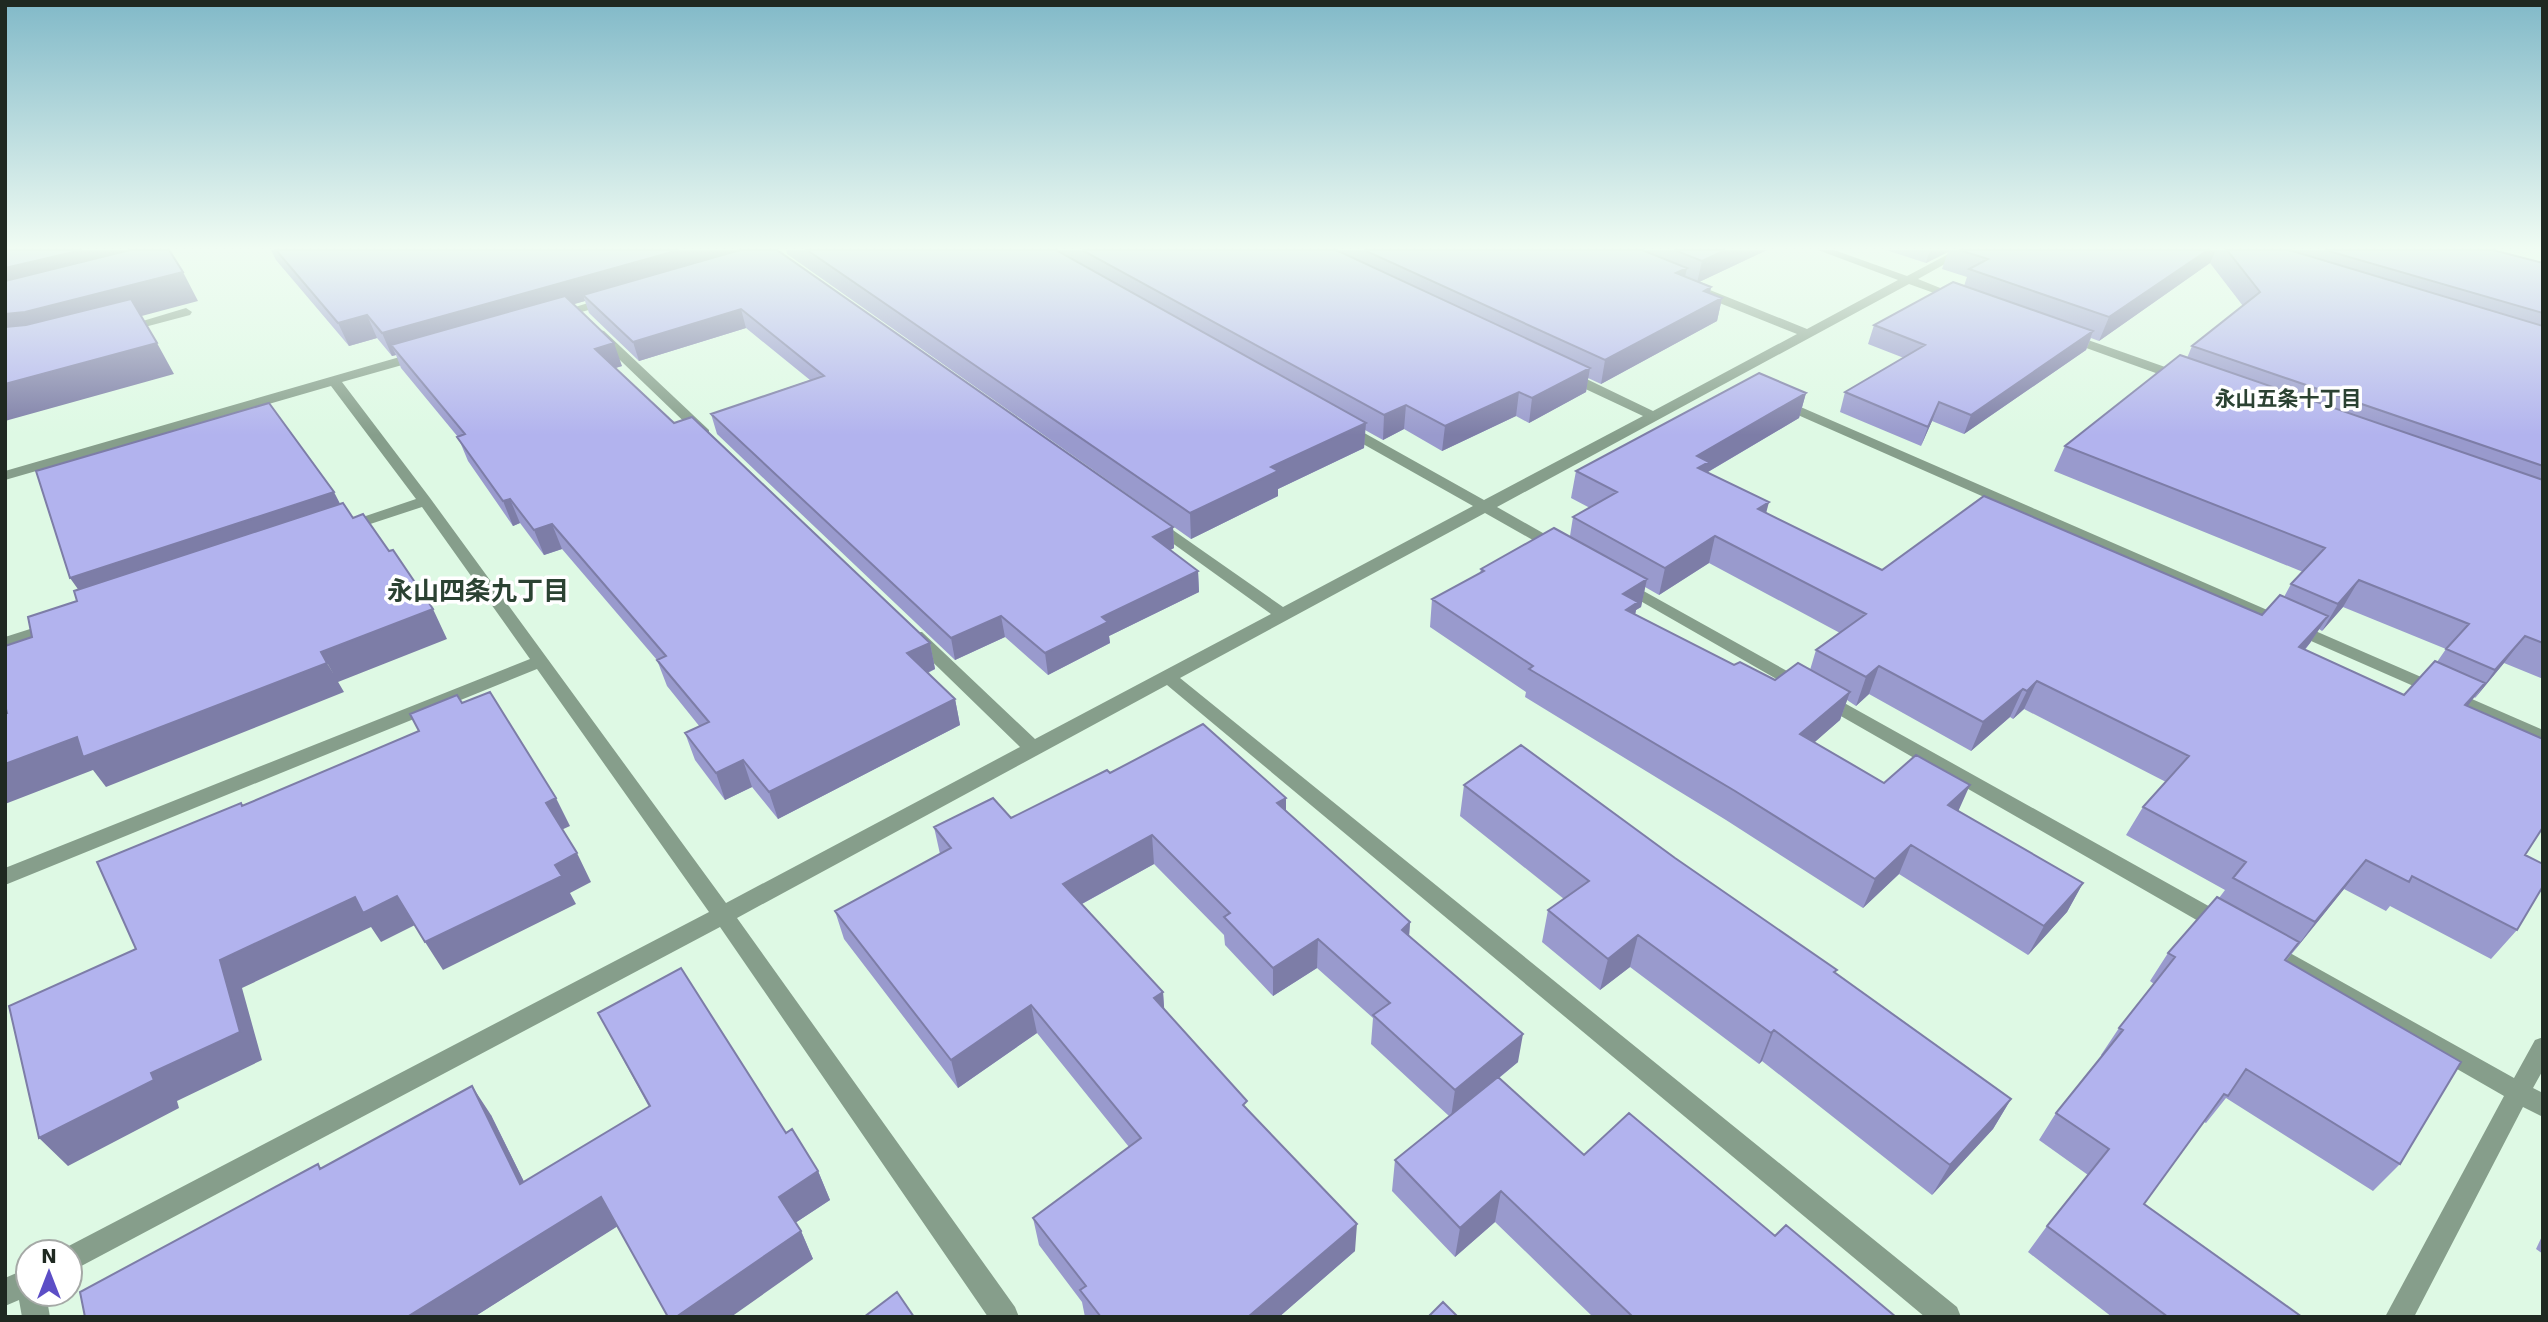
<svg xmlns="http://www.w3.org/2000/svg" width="2548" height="1322" font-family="'DejaVu Sans','Noto Sans JP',sans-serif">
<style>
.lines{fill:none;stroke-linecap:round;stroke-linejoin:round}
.lane{fill:#869e8b;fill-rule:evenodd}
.street{fill:#869e8b;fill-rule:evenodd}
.wall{fill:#999acd;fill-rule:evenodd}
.shaded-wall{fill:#7d7da7}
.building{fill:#b2b3ee;stroke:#7d7da7;stroke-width:2}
.labels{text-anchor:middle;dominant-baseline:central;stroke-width:7;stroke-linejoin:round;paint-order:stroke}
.far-neighbourhood-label{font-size:21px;font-weight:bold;fill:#2b4232;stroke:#fff}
.neighbourhood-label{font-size:26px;font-weight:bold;fill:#2b4232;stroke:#fff}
</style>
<rect width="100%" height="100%" fill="#def9e4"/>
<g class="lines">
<path class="lane" d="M 186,308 L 192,312 L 190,315 L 122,333 L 116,329 Z"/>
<path class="street" d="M 1818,250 L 1834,250 L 1907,276 L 1956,250 L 1970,250 L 1918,279 L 1965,298 L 1959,302 L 1909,284 L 1497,507 L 1564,545 L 1566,548 L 1564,551 L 1552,551 L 1485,513 L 1180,678 L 1957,1307 L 1961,1317 L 1925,1317 L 1167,685 L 737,918 L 1015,1307 L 1019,1317 L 988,1317 L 720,927 L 70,1272 L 70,1252 L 60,1252 L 61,1250 L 709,912 L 537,669 L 5,885 L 5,868 L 530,659 L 422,507 L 352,530 L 342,530 L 339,527 L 342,524 L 416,499 L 331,386 L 5,480 L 5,471 L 417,352 L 427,352 L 427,358 L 342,382 L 430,498 L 726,903 L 1020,747 L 910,640 L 907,636 L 910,632 L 922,632 L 1035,739 L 1271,614 L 1150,527 L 1147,524 L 1150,521 L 1160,521 L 1283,607 L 1473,506 L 1340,431 L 1340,425 L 1350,425 L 1484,500 L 1643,416 L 1562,378 L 1562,372 L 1572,372 L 1653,411 L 1797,334 L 1697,294 L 1697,288 L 1705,288 L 1807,329 L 1898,280 Z
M 610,296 L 616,300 L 614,303 L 556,319 L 550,315 Z
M 600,330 L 604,331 L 709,430 L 709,436 L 699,436 L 596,337 L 594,334 Z
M 2068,333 L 2188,375 L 2190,378 L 2188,381 L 2178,381 L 2064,340 L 2064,334 Z
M 1780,398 L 2543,730 L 2543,743 L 1775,405 L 1775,399 Z
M 1622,579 L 2230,918 L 2233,924 L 2230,930 L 2222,932 L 2214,930 L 1616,587 L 1614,584 L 1616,581 Z
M 52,622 L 58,623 L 60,627 L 58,631 L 5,648 L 5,637 Z
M 2265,939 L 2514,1078 L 2535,1040 L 2543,1037 L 2543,1070 L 2533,1088 L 2543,1093 L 2543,1117 L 2523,1107 L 2414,1317 L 2385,1317 L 2504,1096 L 2257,954 L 2254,948 L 2257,942 Z
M 28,1268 L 28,1294 L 46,1294 L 50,1317 L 22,1317 L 19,1300 L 5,1306 L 5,1278 Z"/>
</g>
<path class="wall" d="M 271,250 L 777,250 L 1173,527 L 1174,548 L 1170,550 L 1198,571 L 1199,592 L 1109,636 L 1110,643 L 1048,675 L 1005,637 L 955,660 L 717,434 L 711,414 L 810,380 L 746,328 L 639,361 L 589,313 L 585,301 L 573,304 L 622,366 L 615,368 L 674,423 L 930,643 L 935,669 L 928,673 L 955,699 L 960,725 L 778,819 L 752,787 L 725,800 L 695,760 L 685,733 L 700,727 L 667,686 L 657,660 L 562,549 L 544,555 L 520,523 L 513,526 L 468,461 L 458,437 L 401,368 L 396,355 L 392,356 L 377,338 L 349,346 L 276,260 Z
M 786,250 L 1767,250 L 1699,282 L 1711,287 L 1710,293 L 1722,298 L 1717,321 L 1601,384 L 1588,378 L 1586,392 L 1529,423 L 1516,416 L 1442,451 L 1404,429 L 1383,440 L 1365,430 L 1364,448 L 1278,489 L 1278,496 L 1191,539 L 787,254 Z
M 1886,250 L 2493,250 L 2543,263 L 2543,679 L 2504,663 L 2475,698 L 2474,697 L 2467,706 L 2525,855 L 2517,930 L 2491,959 L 2390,906 L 2386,911 L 2344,889 L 2286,961 L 2400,1164 L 2373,1191 L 2226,1098 L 2206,1123 L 2204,1122 L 2144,1204 L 2302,1317 L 2112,1317 L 2028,1252 L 2047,1226 L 2088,1175 L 2039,1140 L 2056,1113 L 2102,1056 L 2101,1055 L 2119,1028 L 2154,984 L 2150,981 L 2168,953 L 2219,898 L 2225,890 L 2126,835 L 2143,807 L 2166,782 L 2024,709 L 2013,719 L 2010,717 L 1971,751 L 1869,694 L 1856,706 L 1847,700 L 1840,720 L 1814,742 L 1884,783 L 1958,811 L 2083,883 L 2067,912 L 2028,955 L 1899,874 L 1863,908 L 1726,820 L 1525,697 L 1526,692 L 1430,627 L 1432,599 L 1480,573 L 1481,569 L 1570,536 L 1573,517 L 1590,508 L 1571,498 L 1576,471 L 1806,393 L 1799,418 L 1708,472 L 1766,513 L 1882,570 L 2262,615 L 2284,597 L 2291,584 L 2303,572 L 2054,471 L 2065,446 L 2187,358 L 2192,346 L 2243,306 L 2210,263 L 2099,341 L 2091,338 L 2086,350 L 1964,434 L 1932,421 L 1921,446 L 1840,412 L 1845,392 L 1904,358 L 1868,344 L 1874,325 L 1964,286 L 1967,277 L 1942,269 L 1948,252 L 1926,263 ZM 1709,563 L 1840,633 L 1816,650 L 1810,670 L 1775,680 L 1734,665 L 1635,614 L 1636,610 L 1641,607 L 1645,587 L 1659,595 ZM 2343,607 L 2446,649 L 2437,662 L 2404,695 L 2305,650 L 2310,643 L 2319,629 L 2322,631 Z
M 1110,773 L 1286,798 L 1286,811 L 1410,922 L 1409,937 L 1518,1062 L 1499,1078 L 1584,1155 L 1775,1236 L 1896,1317 L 1593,1317 L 1495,1222 L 1455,1257 L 1392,1191 L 1395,1160 L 1449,1116 L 1371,1044 L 1373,1018 L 1317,968 L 1273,996 L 1225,945 L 1224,935 L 1154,864 L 1082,904 L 1163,992 L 1164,1009 L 1248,1110 L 1355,1251 L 1279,1317 L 1085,1317 L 1082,1302 L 1039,1245 L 1033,1218 L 1129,1147 L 1037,1033 L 958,1088 L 844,939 L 835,911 L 940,854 L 934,827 L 1011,818 Z
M 1464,785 L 1675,858 L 2011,1099 L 1993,1129 L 1932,1195 L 1762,1061 L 1759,1064 L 1630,967 L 1600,990 L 1542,942 L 1548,910 L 1564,899 L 1460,816 Z
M 598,1013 L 786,1133 L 818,1171 L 830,1200 L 795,1223 L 801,1231 L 813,1259 L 617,1226 L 474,1317 L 85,1317 L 318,1164 L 321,1168 L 491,1115 L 524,1182 L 649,1107 Z
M 2543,1234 L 2543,1254 L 2536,1249 Z"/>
<path class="shaded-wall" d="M 82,250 L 129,250 L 139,268 L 5,301 L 5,268 Z
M 679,250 L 762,250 L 583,295 L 585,301 L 399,355 L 391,345 L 396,355 L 392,356 L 382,333 Z
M 1725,250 L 1767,250 L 1697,283 L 1702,261 Z
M 1930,250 L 1948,250 L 1948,252 L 1926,263 Z
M 2208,250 L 2216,250 L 2210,263 L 2099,341 L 2109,317 Z
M 1687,268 L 1682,290 L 1676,273 Z
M 183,272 L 198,301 L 44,342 L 5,346 L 5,314 Z
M 1711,287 L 1707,306 L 1722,298 L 1717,321 L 1601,384 L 1605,360 L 1704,291 Z
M 741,309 L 746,328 L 639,361 L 633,342 Z
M 367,315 L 377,338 L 349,346 L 338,323 Z
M 2093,331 L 2086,350 L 1964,434 L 1971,415 Z
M 157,343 L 174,374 L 5,421 L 5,384 Z
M 614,343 L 622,366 L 603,372 L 595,349 Z
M 1590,368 L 1586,392 L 1529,423 L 1532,398 Z
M 1519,392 L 1516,416 L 1442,451 L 1445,426 Z
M 1806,393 L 1799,418 L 1706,473 L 1703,488 L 1697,456 Z
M 1939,402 L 1932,421 L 1921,446 L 1928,427 Z
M 1406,405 L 1404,429 L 1383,440 L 1384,415 Z
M 1366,423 L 1364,448 L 1278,489 L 1278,496 L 1191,539 L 1190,513 L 1271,467 Z
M 334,492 L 348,519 L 90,606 L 70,578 Z
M 510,499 L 520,523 L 513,526 L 503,501 Z
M 1769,502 L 1762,529 L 1758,509 Z
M 552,524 L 562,549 L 544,555 L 534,530 Z
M 1173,527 L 1174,548 L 1154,558 L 1153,537 Z
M 1715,536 L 1709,563 L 1659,595 L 1665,568 Z
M 1198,571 L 1199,592 L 1109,636 L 1110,643 L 1048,675 L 1045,653 L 1102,617 Z
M 1647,579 L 1641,607 L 1636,610 L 1632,630 L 1620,637 L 1623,594 Z
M 2359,580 L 2343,607 L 2322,631 L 2338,604 Z
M 433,609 L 447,639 L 338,682 L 321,652 Z
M 1001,616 L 1005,637 L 955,660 L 951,638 Z
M 2328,616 L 2310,643 L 2282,675 L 2299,647 Z
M 2525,636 L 2504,663 L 2475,698 L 2495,670 Z
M 930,643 L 935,669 L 913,679 L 907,653 Z
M 327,663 L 344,692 L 106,787 L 93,770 L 5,804 L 5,764 L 77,737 Z
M 1879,666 L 1869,694 L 1856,706 L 1866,677 Z
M 2037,681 L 2024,709 L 2013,719 L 2027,691 Z
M 2485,683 L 2464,711 L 2465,705 Z
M 2023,689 L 2010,717 L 1971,751 L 1983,722 Z
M 1850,692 L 1840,720 L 1791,763 L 1800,734 Z
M 955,699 L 960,725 L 778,819 L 769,792 Z
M 743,760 L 752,787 L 725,800 L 716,773 Z
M 1970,785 L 1957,814 L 1948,805 Z
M 556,798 L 570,826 L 559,831 L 546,803 Z
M 1286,798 L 1286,826 L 1277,803 Z
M 1152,835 L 1154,864 L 1067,912 L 1063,884 Z
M 1911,845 L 1899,874 L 1863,908 L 1875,879 Z
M 577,853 L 591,882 L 570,893 L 576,904 L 443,970 L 425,942 L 555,865 Z
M 2366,860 L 2344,889 L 2294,951 L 2315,922 Z
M 2083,883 L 2067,912 L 2028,955 L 2044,926 Z
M 397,896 L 415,925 L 381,942 L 371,927 L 242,988 L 262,1060 L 177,1101 L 179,1108 L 68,1166 L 39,1138 L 220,960 L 355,897 Z
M 1410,922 L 1408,950 L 1402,930 Z
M 1638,935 L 1630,967 L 1600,990 L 1608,959 Z
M 1318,939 L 1317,968 L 1273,996 L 1273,968 Z
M 1163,992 L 1165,1020 L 1154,998 Z
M 1031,1005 L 1037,1033 L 958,1088 L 951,1060 Z
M 1774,1030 L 1762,1061 L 1759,1064 L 1771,1033 Z
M 1523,1034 L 1518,1062 L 1451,1117 L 1455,1090 Z
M 472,1086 L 491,1115 L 539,1212 L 520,1184 Z
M 2011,1099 L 1993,1129 L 1932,1195 L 1950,1165 Z
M 818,1171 L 830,1200 L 792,1225 L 779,1197 Z
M 1501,1191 L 1495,1222 L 1455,1257 L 1460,1228 Z
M 601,1197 L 618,1226 L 474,1317 L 407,1317 Z
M 1357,1224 L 1355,1251 L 1279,1317 L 1248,1317 Z
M 801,1231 L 813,1259 L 731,1317 L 676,1317 Z"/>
<path class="building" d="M 5,250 L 82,250 L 5,268 Z
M 130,250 L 169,250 L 183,272 L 25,312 L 5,314 L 5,281 Z
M 276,250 L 679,250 L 382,333 L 367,315 L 338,323 Z
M 740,250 L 777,250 L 1173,527 L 1153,537 L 1198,571 L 1102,617 L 1108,622 L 1045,653 L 1001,616 L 951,638 L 711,414 L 824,376 L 741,309 L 633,342 L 583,295 Z
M 807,250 L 1056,250 L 1366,423 L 1271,467 L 1278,471 L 1190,513 Z
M 1082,250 L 1336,250 L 1590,368 L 1532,398 L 1519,392 L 1445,426 L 1406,405 L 1384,415 Z
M 1364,250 L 1642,250 L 1687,268 L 1676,273 L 1711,287 L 1704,291 L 1722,298 L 1605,360 Z
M 1674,250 L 1725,250 L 1702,261 Z
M 1959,250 L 2208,250 L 2109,317 L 1969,269 L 1988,259 Z
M 2227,250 L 2289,250 L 2543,326 L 2543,466 L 2192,346 L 2260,292 Z
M 2325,250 L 2493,250 L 2543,263 L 2543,313 Z
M 1953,282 L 2093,331 L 1971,415 L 1939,402 L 1928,427 L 1845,392 L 1925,345 L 1874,325 Z
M 565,296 L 614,343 L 595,349 L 674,423 L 692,417 L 930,643 L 907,653 L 955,699 L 769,792 L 743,760 L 716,773 L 685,733 L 709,722 L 657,660 L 666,656 L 552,524 L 534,530 L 510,499 L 503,501 L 457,437 L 465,434 L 391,345 Z
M 131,299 L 157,343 L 5,384 L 5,327 L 26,325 Z
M 2180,355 L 2543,480 L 2543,643 L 2525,636 L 2495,670 L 2446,649 L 2469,624 L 2359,580 L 2338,604 L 2291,584 L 2325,548 L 2065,446 Z
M 1759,373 L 1806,393 L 1697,456 L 1709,462 L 1698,468 L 1769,502 L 1758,509 L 1882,570 L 1984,496 L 2262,615 L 2280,595 L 2328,616 L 2299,647 L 2404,695 L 2435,661 L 2485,683 L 2465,705 L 2543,739 L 2543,827 L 2525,855 L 2543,864 L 2543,886 L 2517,930 L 2412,876 L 2409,882 L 2366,860 L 2315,922 L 2233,878 L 2246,862 L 2143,807 L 2189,756 L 2037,681 L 2027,691 L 2023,689 L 1983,722 L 1879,666 L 1866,677 L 1816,650 L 1866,614 L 1715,536 L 1665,568 L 1573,517 L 1617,492 L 1576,471 Z
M 269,403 L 334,492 L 70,578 L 36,471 Z
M 343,503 L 353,518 L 363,514 L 389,551 L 393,550 L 433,609 L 321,652 L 327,663 L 83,757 L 77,737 L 5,764 L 5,713 L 7,713 L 5,705 L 5,646 L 32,637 L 28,617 L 77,601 L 74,591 Z
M 1554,528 L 1647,579 L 1623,594 L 1638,602 L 1626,610 L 1734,665 L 1740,662 L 1775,680 L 1798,663 L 1850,692 L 1800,734 L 1884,783 L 1916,755 L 1970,785 L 1948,805 L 2083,883 L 2044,926 L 1911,845 L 1875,879 L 1735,791 L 1529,669 L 1533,666 L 1432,599 L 1484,571 L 1481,569 Z
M 490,692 L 556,798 L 546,803 L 577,853 L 555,865 L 562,876 L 425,942 L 397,896 L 363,913 L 355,897 L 220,960 L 240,1032 L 151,1073 L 154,1080 L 39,1138 L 9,1006 L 136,949 L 97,862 L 241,803 L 242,806 L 419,731 L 410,714 L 457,695 L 462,703 Z
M 1203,724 L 1286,798 L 1277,803 L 1410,922 L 1402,930 L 1523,1034 L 1455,1090 L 1373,1015 L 1390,1003 L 1318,939 L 1273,968 L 1224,917 L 1230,913 L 1152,835 L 1063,884 L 1163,992 L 1154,998 L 1247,1101 L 1243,1105 L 1357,1224 L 1248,1317 L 1101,1317 L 1080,1290 L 1086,1286 L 1033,1218 L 1141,1138 L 1031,1005 L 951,1060 L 835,911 L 951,848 L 934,827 L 993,798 L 1011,818 L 1107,770 L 1110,773 Z
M 1521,745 L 1675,858 L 1837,970 L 1834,972 L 2011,1099 L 1950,1165 L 1774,1030 L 1771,1033 L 1638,935 L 1608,959 L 1548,910 L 1589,881 L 1464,785 Z
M 2217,897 L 2299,942 L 2285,960 L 2461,1062 L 2400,1164 L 2246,1069 L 2228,1096 L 2224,1094 L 2144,1204 L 2302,1317 L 2168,1317 L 2047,1226 L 2109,1149 L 2056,1113 L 2123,1030 L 2119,1028 L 2175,957 L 2168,953 Z
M 681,968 L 786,1133 L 792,1129 L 818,1171 L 779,1197 L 801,1231 L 676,1317 L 668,1317 L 601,1197 L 407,1317 L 85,1317 L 80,1292 L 318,1164 L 320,1169 L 472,1086 L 520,1184 L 650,1106 L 598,1013 Z
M 1498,1077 L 1584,1155 L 1629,1113 L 1775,1236 L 1786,1225 L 1896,1317 L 1633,1317 L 1501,1191 L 1460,1228 L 1395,1160 Z
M 897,1292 L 914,1317 L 864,1317 Z
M 1443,1302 L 1458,1317 L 1428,1317 Z"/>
<linearGradient id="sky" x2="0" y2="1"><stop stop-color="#81b9c8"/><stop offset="0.57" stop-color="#f0fcf3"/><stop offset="1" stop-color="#f0fcf3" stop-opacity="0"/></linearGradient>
<rect width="2548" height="435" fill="url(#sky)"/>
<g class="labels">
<g class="far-neighbourhood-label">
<text x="2288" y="399">永山五条十丁目</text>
</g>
<g class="neighbourhood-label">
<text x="478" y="591">永山四条九丁目</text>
</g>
</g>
<rect width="2548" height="1322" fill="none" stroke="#1f2921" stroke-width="14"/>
<g transform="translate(49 1273)"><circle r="33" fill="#ffffff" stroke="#a5a9a6" stroke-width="2"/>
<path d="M0-5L12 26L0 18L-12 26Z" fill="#5c4ec6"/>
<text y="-10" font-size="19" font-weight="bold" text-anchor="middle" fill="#1f2921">N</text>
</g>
</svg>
